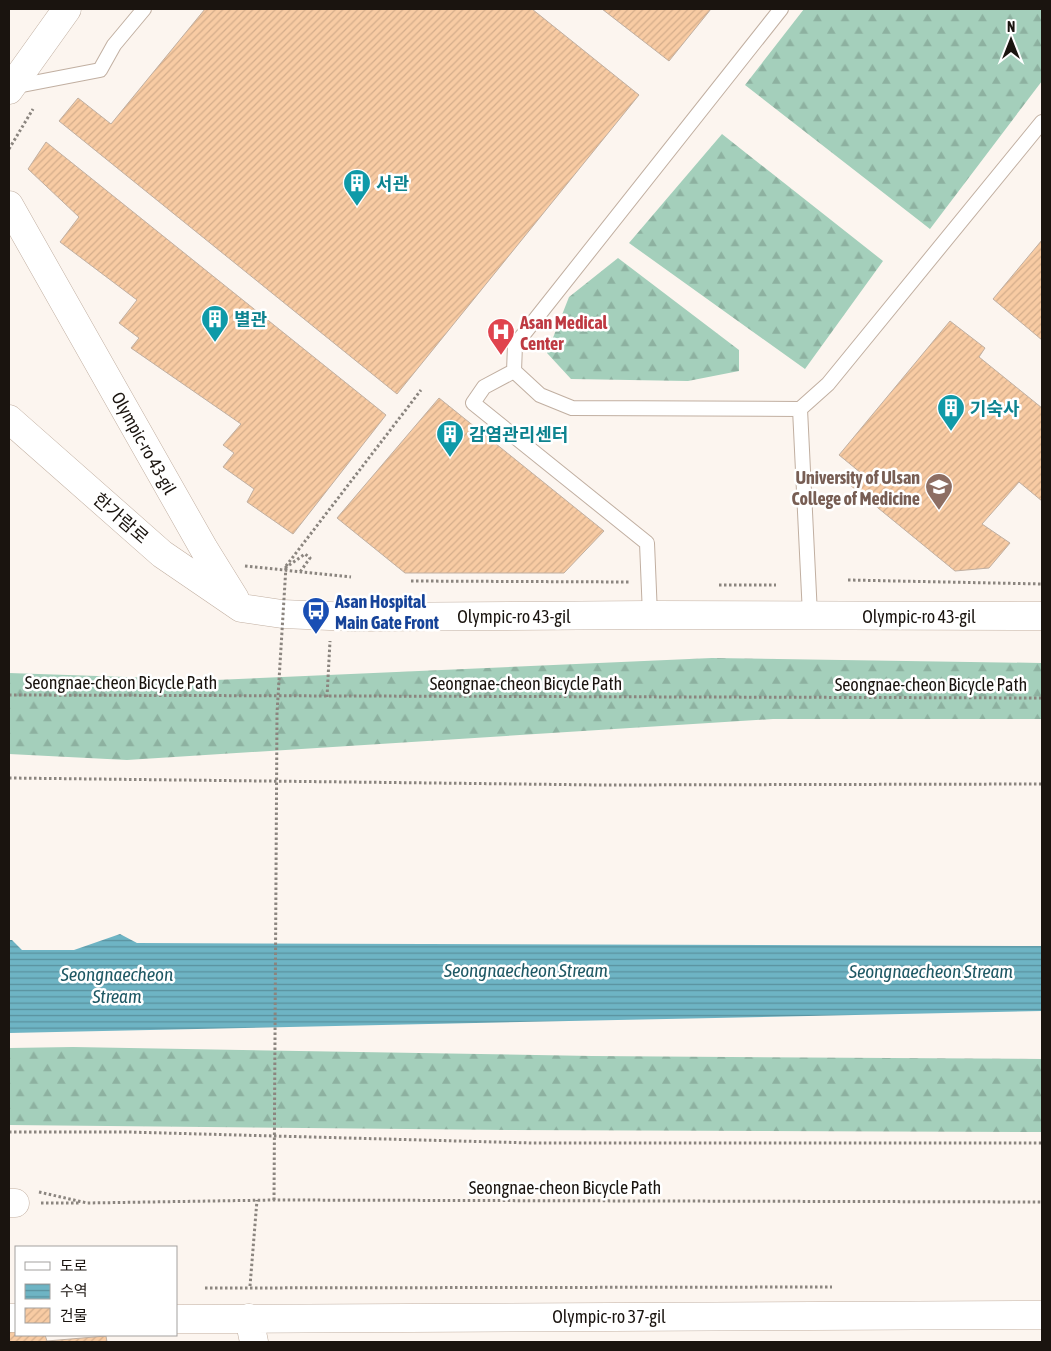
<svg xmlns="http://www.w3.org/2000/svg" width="1051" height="1351" font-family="'Asap Condensed','Noto Sans KR',sans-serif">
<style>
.forest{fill:url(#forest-firs)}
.water{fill:url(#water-rules)}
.building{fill:url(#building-hatch);stroke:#c0afa1}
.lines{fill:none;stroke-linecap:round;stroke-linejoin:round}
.lane-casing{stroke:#c1afa1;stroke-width:16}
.street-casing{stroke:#c1afa1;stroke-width:29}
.secondary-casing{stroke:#c1afa1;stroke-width:29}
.path{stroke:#8b857f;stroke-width:3;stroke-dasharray:2.5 2.5;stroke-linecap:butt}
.lane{stroke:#fff;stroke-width:14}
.street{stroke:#fff;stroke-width:28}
.secondary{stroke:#fff;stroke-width:28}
.path-bridge{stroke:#8b857f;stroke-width:3;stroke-dasharray:2.5 2.5;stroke-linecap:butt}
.labels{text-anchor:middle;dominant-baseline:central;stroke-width:5;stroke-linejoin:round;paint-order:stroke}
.culture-label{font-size:18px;font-weight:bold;fill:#0d838f;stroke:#fff;text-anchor:start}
.health-label{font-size:18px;font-weight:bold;fill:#be3a42;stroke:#fff;text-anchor:start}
.street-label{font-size:18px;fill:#1a140f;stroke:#fff}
.education-label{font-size:18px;font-weight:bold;fill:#785e54;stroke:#fff;text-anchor:end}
.transit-label{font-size:18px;font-weight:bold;fill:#164399;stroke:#fff;text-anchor:start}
.water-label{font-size:19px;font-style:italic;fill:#1e5864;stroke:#fff}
</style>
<defs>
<pattern id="forest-firs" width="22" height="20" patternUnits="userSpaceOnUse" patternTransform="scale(1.25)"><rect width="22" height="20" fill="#a4cfbb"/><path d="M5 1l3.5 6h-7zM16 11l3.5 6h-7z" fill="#8db1a0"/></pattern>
<pattern id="water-rules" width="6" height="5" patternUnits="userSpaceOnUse" patternTransform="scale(1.25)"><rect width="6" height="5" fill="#6eb4c4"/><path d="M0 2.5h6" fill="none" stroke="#5a919e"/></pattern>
<pattern id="building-hatch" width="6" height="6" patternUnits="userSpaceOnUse" patternTransform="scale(1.25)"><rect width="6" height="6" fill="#f8cba3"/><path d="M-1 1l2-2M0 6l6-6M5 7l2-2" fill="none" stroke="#d4ad8b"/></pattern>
</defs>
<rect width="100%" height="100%" fill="#fcf5ef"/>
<path class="forest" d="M 804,9 L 1042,9 L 1042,81 L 930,229 L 745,85 Z
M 722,134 L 883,261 L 805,369 L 629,243 Z
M 618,258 L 739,350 L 739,371 L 688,381 L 571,379 L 547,353 L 569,297 Z
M 712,658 L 1042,663 L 1042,719 L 773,719 L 127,760 L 9,754 L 9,673 L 215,680 Z
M 73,1047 L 592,1056 L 1042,1059 L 1042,1132 L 509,1130 L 9,1125 L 9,1048 Z"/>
<path class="water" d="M 120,934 L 137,943 L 1042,946 L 1042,1011 L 9,1033 L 9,940 L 12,940 L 22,950 L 74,950 Z"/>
<path class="building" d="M 205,9 L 532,9 L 639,95 L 397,394 L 59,121 L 78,98 L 111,124 Z
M 602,9 L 711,9 L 669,61 Z
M 46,142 L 386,415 L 293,534 L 247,502 L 254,489 L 223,467 L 234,453 L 223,445 L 241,424 L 131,348 L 139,338 L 119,323 L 137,300 L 60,242 L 79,217 L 28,169 Z
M 1042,240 L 1042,340 L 993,299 Z
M 950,321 L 985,348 L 979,357 L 1042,408 L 1042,501 L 1019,482 L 982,524 L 1010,543 L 989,568 L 955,571 L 850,485 L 861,473 L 839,455 Z
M 439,398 L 604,531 L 564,573 L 405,573 L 337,518 Z
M 9,1329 L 16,1329 L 16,1335 L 45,1335 L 47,1341 L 106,1336 L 107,1342 L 9,1342 Z"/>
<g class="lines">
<defs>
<path id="lane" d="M 781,9 L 515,345 L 514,371 L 540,395 L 572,408 L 800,409 L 828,384 L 1042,122
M 12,87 L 100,70 L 114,45 L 144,9
M 514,371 L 484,387 L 473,403 L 647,543 L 650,615
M 800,409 L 810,615"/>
<path id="street" d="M 9,1203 L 15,1203
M 9,1318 L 16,1318
M 249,1318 L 254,1342
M 176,1319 L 1042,1315"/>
<path id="secondary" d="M 9,90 L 67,9
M 9,205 L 204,549 L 235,599
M 9,419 L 162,554 L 241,608 L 282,614 L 354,617 L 650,615 L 1042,616"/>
</defs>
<use href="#lane" class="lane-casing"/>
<use href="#street" class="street-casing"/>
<use href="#secondary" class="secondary-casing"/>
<path class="path" d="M 9,149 L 33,109
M 245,566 L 351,577
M 286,566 L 421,390
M 285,568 L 305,554 L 310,558 L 300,572
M 848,580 L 1042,584
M 411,581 L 629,582
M 719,585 L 776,585
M 9,695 L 1042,698
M 327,697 L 330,641
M 9,778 L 602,785 L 1042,784
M 9,1132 L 127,1132 L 532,1143 L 1042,1143
M 39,1192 L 87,1203 L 274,1200 L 1042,1202
M 41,1203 L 80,1203
M 250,1286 L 257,1200
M 205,1288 L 832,1287"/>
<use href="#lane" class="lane"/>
<use href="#street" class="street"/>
<use href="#secondary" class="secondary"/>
<path class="path-bridge" d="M 274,1200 L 277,713 L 286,566"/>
</g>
<defs>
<symbol id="building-pin" viewBox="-11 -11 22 30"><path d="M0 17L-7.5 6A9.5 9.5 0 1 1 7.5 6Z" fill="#0f9aa8" stroke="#fff"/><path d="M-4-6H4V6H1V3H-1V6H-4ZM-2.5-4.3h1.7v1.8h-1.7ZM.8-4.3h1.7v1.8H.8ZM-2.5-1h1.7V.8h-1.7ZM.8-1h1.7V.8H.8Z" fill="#fff"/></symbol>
<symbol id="hospital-pin" viewBox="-11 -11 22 30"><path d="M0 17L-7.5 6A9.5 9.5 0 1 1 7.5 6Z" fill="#e0444e" stroke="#fff"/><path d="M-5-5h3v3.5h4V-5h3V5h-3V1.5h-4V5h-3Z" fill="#fff"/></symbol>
<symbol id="university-pin" viewBox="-11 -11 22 30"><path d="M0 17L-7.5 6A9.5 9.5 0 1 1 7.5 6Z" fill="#8d6e63" stroke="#fff"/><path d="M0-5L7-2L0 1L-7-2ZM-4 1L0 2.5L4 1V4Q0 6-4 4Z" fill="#fff"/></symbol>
<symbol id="bus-pin" viewBox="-11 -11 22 30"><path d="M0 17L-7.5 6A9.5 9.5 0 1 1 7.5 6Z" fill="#1a4fb4" stroke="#fff"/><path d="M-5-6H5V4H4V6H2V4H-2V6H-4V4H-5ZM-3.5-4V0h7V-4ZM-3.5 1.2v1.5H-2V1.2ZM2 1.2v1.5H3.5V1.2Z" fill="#fff"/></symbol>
</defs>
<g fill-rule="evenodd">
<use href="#building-pin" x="341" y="167" width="32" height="43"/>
<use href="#building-pin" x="199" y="303" width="32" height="43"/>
<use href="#hospital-pin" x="485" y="316" width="32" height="43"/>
<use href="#building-pin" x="935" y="392" width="32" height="43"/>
<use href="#building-pin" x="434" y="418" width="32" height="43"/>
<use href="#university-pin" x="923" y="471" width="32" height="43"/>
<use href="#bus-pin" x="300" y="595" width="32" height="43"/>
</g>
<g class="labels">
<g class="culture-label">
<text x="376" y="183">서관</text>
<text x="234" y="319">별관</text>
<text x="970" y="408">기숙사</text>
<text x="469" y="434">감염관리센터</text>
</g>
<g class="health-label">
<text x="520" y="322">Asan Medical<tspan x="520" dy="21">Center</tspan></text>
</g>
<g class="street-label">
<text transform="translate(144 443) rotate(61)">Olympic-ro 43-gil</text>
<text transform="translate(121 518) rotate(41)">한가람로</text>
<text x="514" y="616">Olympic-ro 43-gil</text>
<text x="919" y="616">Olympic-ro 43-gil</text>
<text x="121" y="682">Seongnae-cheon Bicycle Path</text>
<text x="526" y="683">Seongnae-cheon Bicycle Path</text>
<text x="931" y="684">Seongnae-cheon Bicycle Path</text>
<text x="565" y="1187">Seongnae-cheon Bicycle Path</text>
<text x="609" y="1316">Olympic-ro 37-gil</text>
</g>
<g class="education-label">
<text x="920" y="477">University of Ulsan<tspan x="920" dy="21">College of Medicine</tspan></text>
</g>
<g class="transit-label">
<text x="335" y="601">Asan Hospital<tspan x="335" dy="21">Main Gate Front</tspan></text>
</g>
<g class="water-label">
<text x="526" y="970">Seongnaecheon Stream</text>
<text x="931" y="971">Seongnaecheon Stream</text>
<text x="117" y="974">Seongnaecheon<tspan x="117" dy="22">Stream</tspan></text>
</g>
</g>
<rect width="1051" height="1351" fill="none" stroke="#1a140f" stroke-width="20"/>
<rect x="15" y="1246" width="162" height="90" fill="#ffffff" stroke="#a3a19f"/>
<rect x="25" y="1262" width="25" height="8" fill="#ffffff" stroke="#a3a19f"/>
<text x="60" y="1271" font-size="15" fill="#1a140f">도로</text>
<rect x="25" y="1284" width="25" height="15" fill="url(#water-rules)" stroke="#a3a19f"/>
<text x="60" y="1296" font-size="15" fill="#1a140f">수역</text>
<rect x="25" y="1308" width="25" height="15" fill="url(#building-hatch)" stroke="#a3a19f"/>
<text x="60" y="1321" font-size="15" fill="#1a140f">건물</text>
<g transform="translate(1011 40)" stroke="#ffffff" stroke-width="4" paint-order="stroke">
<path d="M0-4L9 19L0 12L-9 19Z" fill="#1a140f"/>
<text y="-8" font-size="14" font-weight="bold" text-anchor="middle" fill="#1a140f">N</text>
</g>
</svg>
